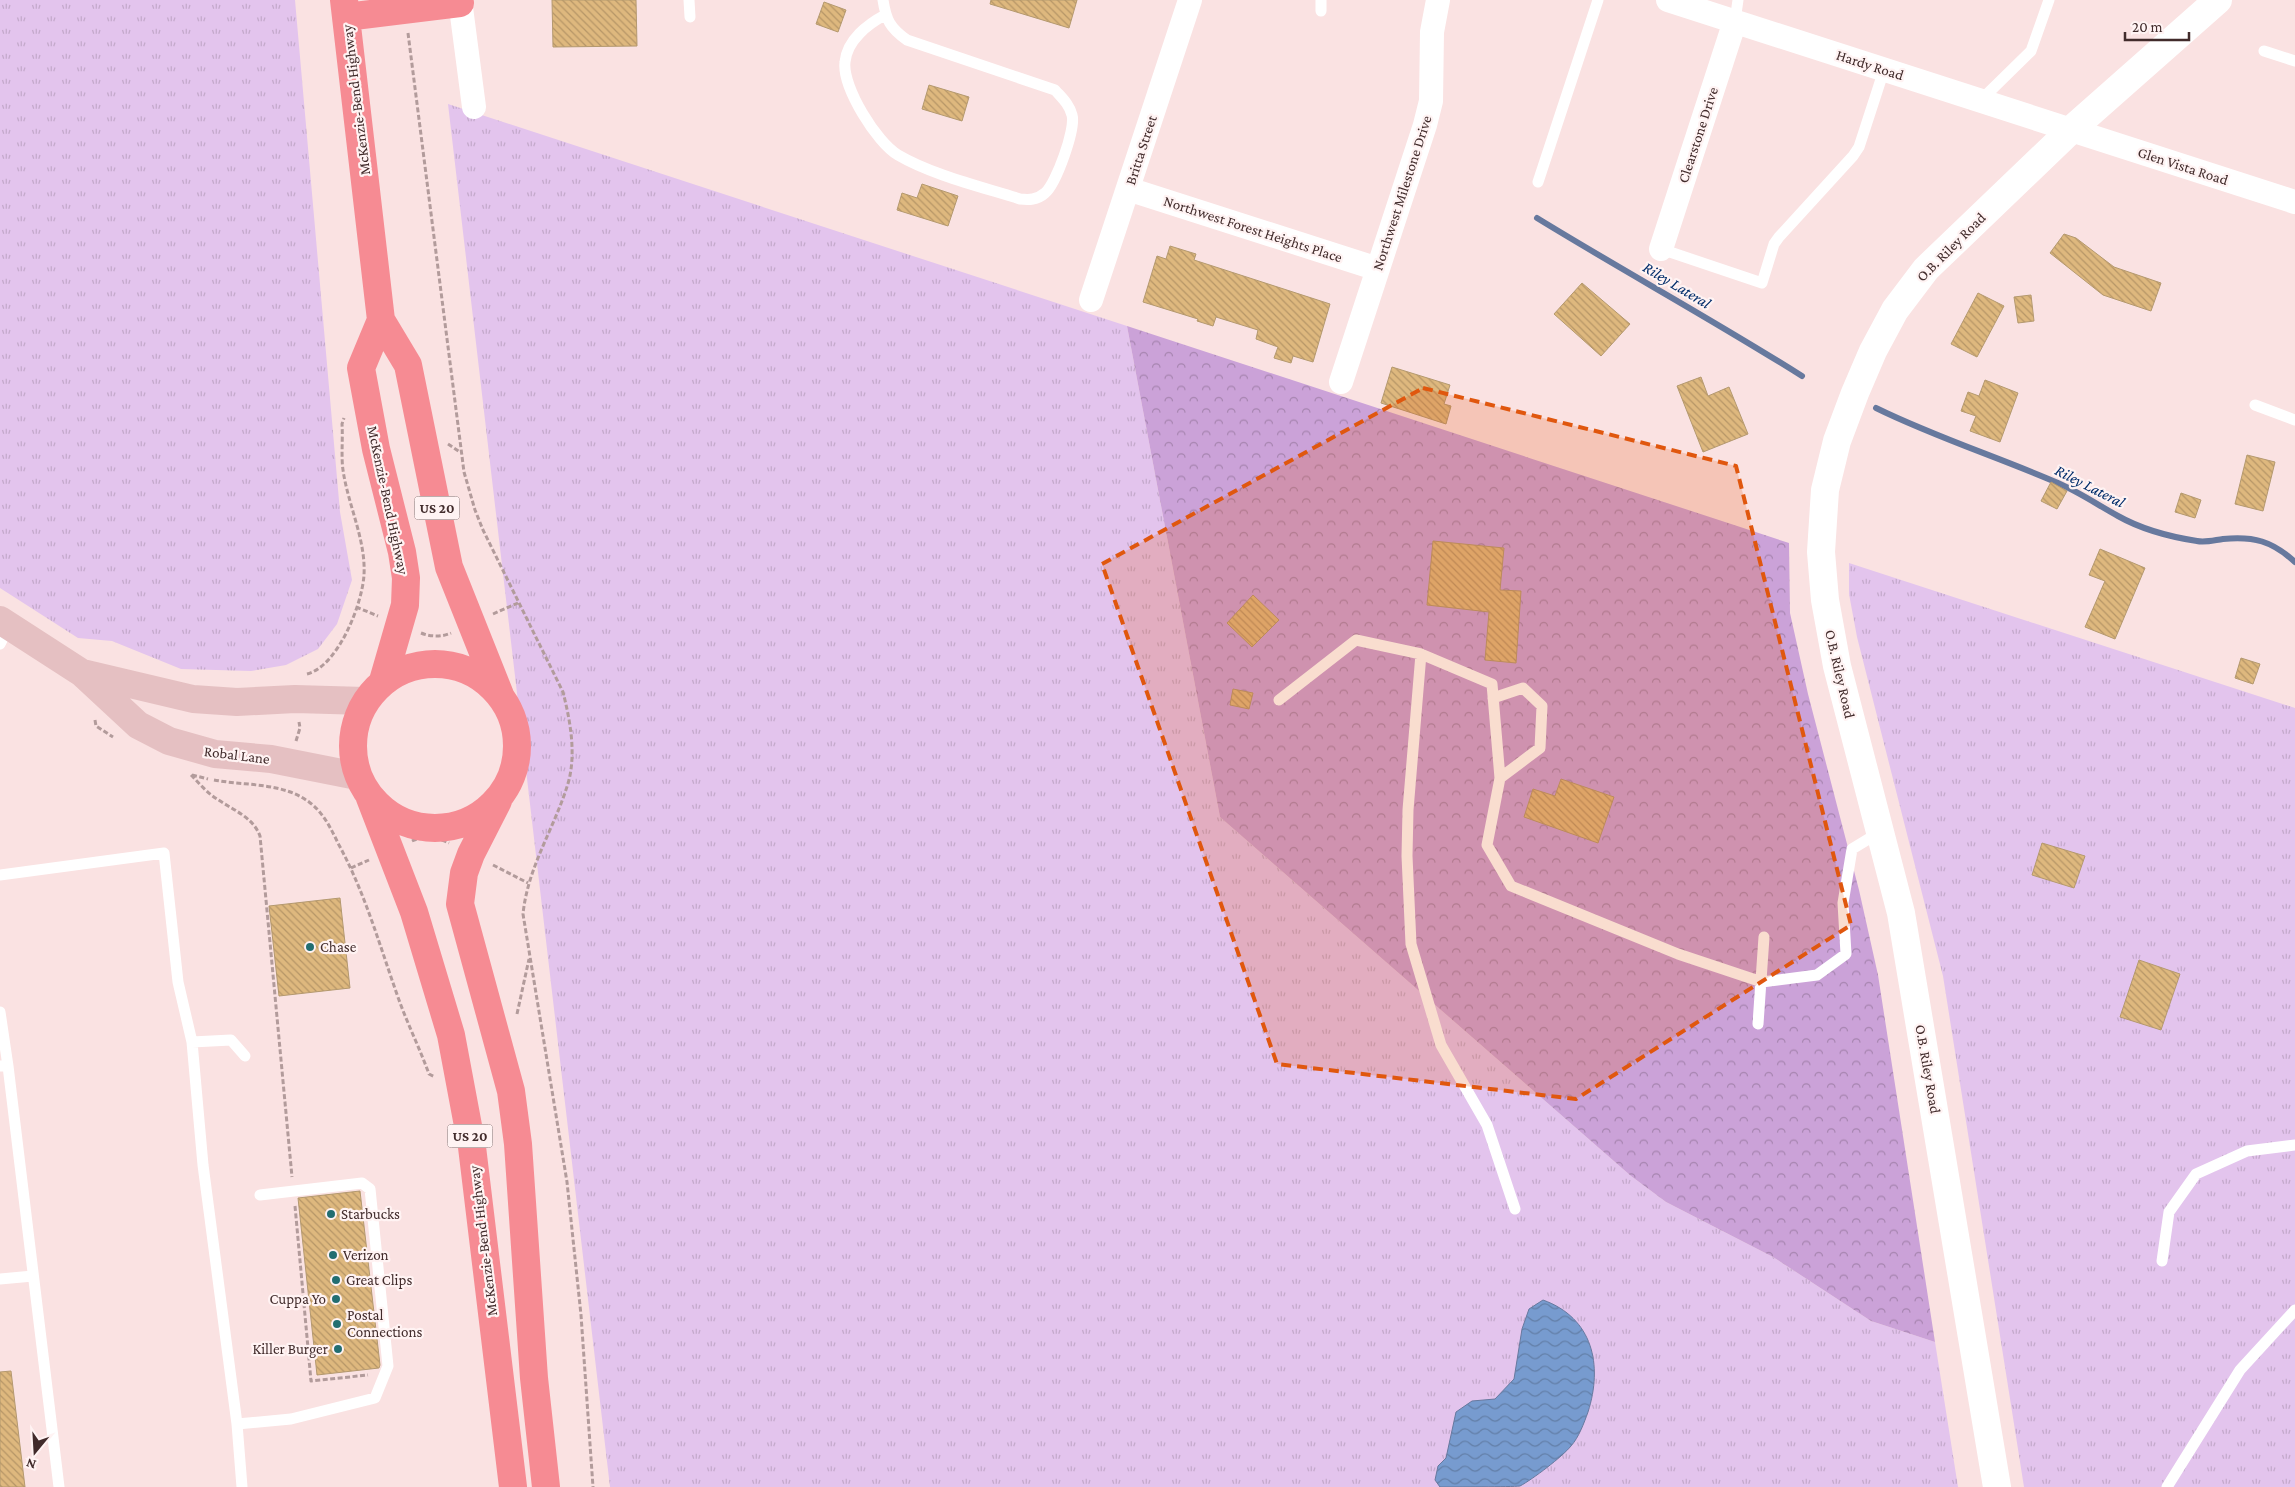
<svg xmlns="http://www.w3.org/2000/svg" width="2295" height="1487" font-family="'Crimson Pro',serif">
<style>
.grass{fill:url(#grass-tufts)}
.forest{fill:url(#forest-crowns)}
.water{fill:url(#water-waves);stroke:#67799e}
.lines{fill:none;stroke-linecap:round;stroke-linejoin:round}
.stream{stroke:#67799e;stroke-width:6}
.building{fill:url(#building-back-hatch);stroke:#b4996f}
.path{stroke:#b29b9b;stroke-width:3;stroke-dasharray:5 2.5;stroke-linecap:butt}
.service{stroke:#fff;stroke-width:11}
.minor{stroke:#fff;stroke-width:24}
.tertiary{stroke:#fff;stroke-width:28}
.secondary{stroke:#e5c0c2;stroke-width:28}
.trunk{stroke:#f68b93;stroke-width:28}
.marked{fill:#e0570e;fill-opacity:0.2;stroke:#e0570e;stroke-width:4;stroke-dasharray:10 6;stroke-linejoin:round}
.poi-dot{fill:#236e71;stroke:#fff3f3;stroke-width:2}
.labels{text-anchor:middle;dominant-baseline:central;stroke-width:4.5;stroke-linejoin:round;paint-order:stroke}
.shield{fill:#fff3f3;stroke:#7a6767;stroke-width:1}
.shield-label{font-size:14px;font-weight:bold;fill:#412b2b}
.street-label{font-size:15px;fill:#412b2b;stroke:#fff3f3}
.poi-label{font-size:15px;fill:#412b2b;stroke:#fff3f3;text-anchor:start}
.water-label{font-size:16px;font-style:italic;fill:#002c6a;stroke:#fff3f3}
</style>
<defs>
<pattern id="grass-tufts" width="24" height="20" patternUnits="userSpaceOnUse" patternTransform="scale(1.25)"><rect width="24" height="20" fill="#e3c4ed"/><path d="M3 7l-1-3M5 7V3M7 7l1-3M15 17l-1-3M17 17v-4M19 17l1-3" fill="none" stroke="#c4a9cb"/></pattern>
<pattern id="forest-crowns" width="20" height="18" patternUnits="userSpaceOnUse" patternTransform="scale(1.25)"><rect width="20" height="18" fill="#cba2d8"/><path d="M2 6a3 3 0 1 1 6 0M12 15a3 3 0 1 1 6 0" fill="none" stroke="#a684af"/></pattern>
<pattern id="water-waves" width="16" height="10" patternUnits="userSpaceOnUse" patternTransform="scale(1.25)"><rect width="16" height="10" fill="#779bcf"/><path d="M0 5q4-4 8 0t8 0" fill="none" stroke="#637fa8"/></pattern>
<pattern id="building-back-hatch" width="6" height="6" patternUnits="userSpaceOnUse" patternTransform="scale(1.25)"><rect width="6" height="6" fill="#deb87e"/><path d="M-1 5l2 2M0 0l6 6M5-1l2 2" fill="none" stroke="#b69667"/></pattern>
</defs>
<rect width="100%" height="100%" fill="#fae2e2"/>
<path class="grass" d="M 0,0 L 295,0 L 340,512 L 352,580 L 337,624 L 318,649 L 286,665 L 251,671 L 181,669 L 112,641 L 78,638 L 0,588 Z
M 448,104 L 1127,326 L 1220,817 L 1631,1176 L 1666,1202 L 1773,1257 L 1871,1321 L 1935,1342 L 1958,1487 L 610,1487 Z
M 1849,563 L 2295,708 L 2295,1487 L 2024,1487 L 1943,976 L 1857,637 L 1849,594 Z"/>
<path class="forest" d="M 1127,326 L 1789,543 L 1790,613 L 1808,694 L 1859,890 L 1878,975 L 1935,1342 L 1871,1321 L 1773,1257 L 1666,1202 L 1631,1176 L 1220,817 Z"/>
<path class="water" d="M 1543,1300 C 1593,1318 1603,1365 1588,1412 C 1584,1423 1579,1437 1571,1446 C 1562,1457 1533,1479 1520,1486 C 1511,1487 1454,1487 1440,1487 L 1435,1480 L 1438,1466 L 1446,1458 L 1456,1412 L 1472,1401 L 1495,1399 L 1514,1379 L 1522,1329 L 1529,1309 Z"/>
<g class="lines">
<path class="stream" d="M 1537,218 C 1625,272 1715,321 1802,376
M 1876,408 C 1935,437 1998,457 2058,483 C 2079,492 2098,505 2118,516 C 2141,529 2171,537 2197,541 C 2205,543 2215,540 2223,539 C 2254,536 2272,541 2295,562"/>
</g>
<path class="building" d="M 552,0 L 636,0 L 637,46 L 553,47 Z
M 991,0 L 1077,0 L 1069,28 L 990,4 Z
M 824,2 L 846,10 L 838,32 L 816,24 Z
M 929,85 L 969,97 L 962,121 L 922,109 Z
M 922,184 L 958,196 L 948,226 L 897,210 L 902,193 L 917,198 Z
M 2064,234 L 2076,238 L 2114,267 L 2161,283 L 2151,311 L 2103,295 L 2050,253 Z
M 1170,246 L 1196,254 L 1194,260 L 1330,304 L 1313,362 L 1293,356 L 1291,363 L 1274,358 L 1278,347 L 1256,339 L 1258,330 L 1216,317 L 1213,326 L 1197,321 L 1198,319 L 1143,302 L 1157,256 L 1166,259 Z
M 1582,283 L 1630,324 L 1601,356 L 1554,314 Z
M 1978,293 L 2004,306 L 1977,357 L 1951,344 Z
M 2031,295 L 2034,321 L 2018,323 L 2014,297 Z
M 1392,367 L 1450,385 L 1444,404 L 1451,406 L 1446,424 L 1381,403 Z
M 1701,377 L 1708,396 L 1729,387 L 1748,434 L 1703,452 L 1677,386 Z
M 1985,380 L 2018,393 L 2000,442 L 1970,431 L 1976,416 L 1961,411 L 1968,392 L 1979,396 Z
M 2247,455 L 2275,462 L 2263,511 L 2235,504 Z
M 2051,482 L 2067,491 L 2057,509 L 2041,501 Z
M 2181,493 L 2201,500 L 2195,518 L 2175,512 Z
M 1433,541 L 1504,548 L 1500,590 L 1521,591 L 1516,663 L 1485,660 L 1489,612 L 1427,605 Z
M 2100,549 L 2145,568 L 2115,639 L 2085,627 L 2105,581 L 2089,575 Z
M 1253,595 L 1279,620 L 1252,647 L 1227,623 Z
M 2241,658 L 2260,664 L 2253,684 L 2235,678 Z
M 1233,689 L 1253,693 L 1249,709 L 1230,705 Z
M 1561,779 L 1614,797 L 1598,843 L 1524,817 L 1533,789 L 1555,796 Z
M 2042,843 L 2085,856 L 2074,888 L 2032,875 Z
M 340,898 L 350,988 L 279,996 L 269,906 Z
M 2139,960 L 2180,974 L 2161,1030 L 2120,1017 Z
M 360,1191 L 380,1365 L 379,1368 L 317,1375 L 298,1198 Z
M 11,1371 L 25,1487 L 0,1487 L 0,1372 Z"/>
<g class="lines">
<path class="path" d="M 408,33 L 464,472 L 475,510 L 483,530 L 563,692 C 570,720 576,751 569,780 C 556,826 528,865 523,914 L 567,1182 L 581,1315 L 593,1487
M 448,444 L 460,452
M 356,607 L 378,616
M 493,614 L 518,603
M 421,633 C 431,637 442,637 451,633
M 307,674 C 338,666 362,605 364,575 C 366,540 348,505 343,470 C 341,456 343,439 342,424 L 344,418
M 95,720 L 96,726 L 113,737
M 296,741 L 300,728 L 299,722
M 191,775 C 199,783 207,793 217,799 C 233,810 253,817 260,836 L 292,1177
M 192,775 L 208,779
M 214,780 C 246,786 282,782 309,802 C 324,813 331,829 339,845 C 366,895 380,947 399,1000 C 408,1025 420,1049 429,1074 L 435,1077
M 412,841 C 422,836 439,838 449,843
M 493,865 L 528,883
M 351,868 L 369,860
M 517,1014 L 529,959
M 295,1206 L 311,1381 L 368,1375"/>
<path class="service" d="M 689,0 L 690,17
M 883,0 C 886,20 890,28 907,40 L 1055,90 C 1062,98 1069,104 1072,115 C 1076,129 1056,184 1045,193 C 1037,200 1029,200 1020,199 C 982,187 932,175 898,155 C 877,143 842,87 845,62 C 847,40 868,24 885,15
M 1321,0 L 1321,11
M 1735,21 L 1738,0
M 2264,51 L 2295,61
M 1981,100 L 2031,51 L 2049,0
M 1538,182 L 1598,0
M 1661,249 L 1762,283 L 1774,244 L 1779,237 L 1853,156 L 1859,147 L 1884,70
M 2255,405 L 2295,420
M 0,644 L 9,626
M 1421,654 L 1408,810 L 1407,856 L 1411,944 L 1441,1045 L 1487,1125 L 1515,1209
M 1493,698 L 1523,688 L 1542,706 L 1540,748 L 1500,778
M 1279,700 L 1356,640 L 1421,654 L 1492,684 L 1500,778 L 1487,845 L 1511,886 L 1678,954 L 1762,982 L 1817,975 L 1846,954 L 1843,903 L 1852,849 L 1880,832
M 0,875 L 164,853 L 178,982 L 192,1042 L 203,1165 L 237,1424 L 242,1487
M 0,1012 L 8,1066
M 1758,1024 L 1764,937
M 192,1042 L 231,1040 L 245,1056
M 0,1066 L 8,1066 L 59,1487
M 2162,1261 L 2169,1212 L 2196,1174 L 2247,1151 L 2295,1145
M 0,1279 L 33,1276
M 237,1424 L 291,1419 L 375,1398 L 388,1366 L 370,1189 L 362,1183 L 260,1195
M 2167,1487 L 2240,1370 L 2295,1310"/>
<path class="minor" d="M 460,0 L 474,107
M 1668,0 L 2295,202
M 1128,189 L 1378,269
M 1661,249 L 1735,21
M 1091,300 L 1190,0
M 1341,382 L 1425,125 L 1431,101 L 1432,32 L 1438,0"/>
<path class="tertiary" d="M 1997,1487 L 1901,913 L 1837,666 L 1825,600 L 1821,552 L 1825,490 L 1837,441 L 1855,393 L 1873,351 L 1895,310 L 1926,269 L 2072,129 L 2218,0"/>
<path class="secondary" d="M 0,620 L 82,673 L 138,725 L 169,741 L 215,754 L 271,759 L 357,776
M 83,673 L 193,699 L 237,702 L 295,699 L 365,701"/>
<path class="trunk" d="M 344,0 L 381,320 L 408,365 L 449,567 L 500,695
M 346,17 L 460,3
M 381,320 L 361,368 L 376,449 L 402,552 L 406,578 L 405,605 L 383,681
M353 746a82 82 0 1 1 164 0a82 82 0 1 1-164 0Z
M 370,798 L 414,912 L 451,1035 L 472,1147 L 513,1487
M 498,801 L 471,854 L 464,873 L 460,904 L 511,1091 L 518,1144 L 534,1378 L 546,1487"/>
</g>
<path class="marked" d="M 1423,388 L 1736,466 L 1851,925 L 1576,1099 L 1277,1064 L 1102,564 Z"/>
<g class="poi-dot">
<circle cx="310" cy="947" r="5"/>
<circle cx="331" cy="1214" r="5"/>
<circle cx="333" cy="1255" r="5"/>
<circle cx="336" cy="1280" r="5"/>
<circle cx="336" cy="1299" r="5"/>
<circle cx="337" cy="1324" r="5"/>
<circle cx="338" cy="1349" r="5"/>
</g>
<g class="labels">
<g class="shield">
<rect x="414.5" y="496.5" width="45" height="23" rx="4"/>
<rect x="447.5" y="1124.5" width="45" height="23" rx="4"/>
</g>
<g class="shield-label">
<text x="437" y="508">US 20</text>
<text x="470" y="1136">US 20</text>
</g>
<g class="street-label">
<text transform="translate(1870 65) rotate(18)">Hardy Road</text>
<text transform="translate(356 100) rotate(-97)">McKenzie-Bend Highway</text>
<text transform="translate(1698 135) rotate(-72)">Clearstone Drive</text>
<text transform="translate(1141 150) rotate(-72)">Britta Street</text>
<text transform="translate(2183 166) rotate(18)">Glen Vista Road</text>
<text transform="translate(1402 193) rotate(-72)">Northwest Milestone Drive</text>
<text transform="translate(1253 229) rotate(18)">Northwest Forest Heights Place</text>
<text transform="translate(1951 247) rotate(-45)">O.B. Riley Road</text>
<text transform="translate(388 500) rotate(78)">McKenzie-Bend Highway</text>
<text transform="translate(1840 674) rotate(77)">O.B. Riley Road</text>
<text transform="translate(237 755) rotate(7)">Robal Lane</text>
<text transform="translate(1928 1069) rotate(80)">O.B. Riley Road</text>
<text transform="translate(483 1241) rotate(-97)">McKenzie-Bend Highway</text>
</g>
<g class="poi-label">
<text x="320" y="947">Chase</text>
<text x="341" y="1214">Starbucks</text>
<text x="343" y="1255">Verizon</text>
<text x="346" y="1280">Great Clips</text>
<text x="326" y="1299" text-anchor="end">Cuppa Yo</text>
<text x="347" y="1315">Postal<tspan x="347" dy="17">Connections</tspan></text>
<text x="328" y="1349" text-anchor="end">Killer Burger</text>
</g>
<g class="water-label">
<text transform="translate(1677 285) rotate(31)">Riley Lateral</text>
<text transform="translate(2090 486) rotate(27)">Riley Lateral</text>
</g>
</g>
<g transform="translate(35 1452) rotate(198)" stroke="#fff3f3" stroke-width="4" paint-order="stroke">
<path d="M0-4L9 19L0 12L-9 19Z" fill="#412b2b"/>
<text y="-8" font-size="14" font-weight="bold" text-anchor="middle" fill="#412b2b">N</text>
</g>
<path d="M2125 32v8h64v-8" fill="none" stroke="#412b2b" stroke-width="2.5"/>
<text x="2132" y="32" font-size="15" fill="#412b2b" stroke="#fff3f3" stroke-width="4" paint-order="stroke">20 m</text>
</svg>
